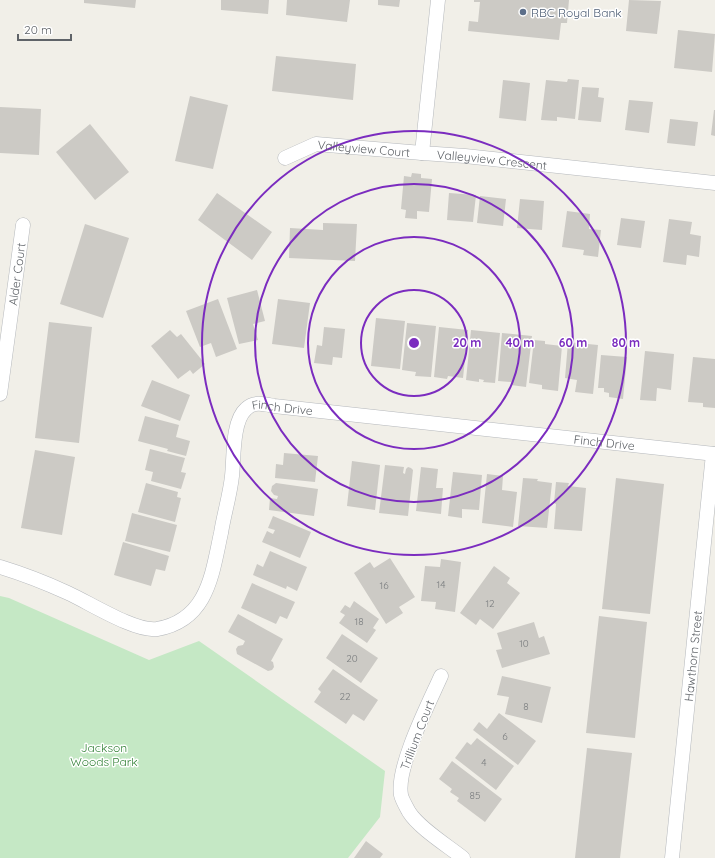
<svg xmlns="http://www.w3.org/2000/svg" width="715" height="858" font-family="Quicksand,sans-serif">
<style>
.green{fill:#c5e8c5}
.building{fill:#cccac5}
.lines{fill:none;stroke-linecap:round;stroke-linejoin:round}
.street-casing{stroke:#b5b8bc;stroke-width:15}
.street{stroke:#fff;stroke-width:14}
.ring{fill:none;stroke:#7b2cbf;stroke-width:2}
.service-dot{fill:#5c6f8a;stroke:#fff;stroke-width:1.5}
.labels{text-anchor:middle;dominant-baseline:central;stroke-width:3;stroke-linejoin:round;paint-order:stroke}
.number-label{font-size:10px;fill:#7a7d7f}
.service-label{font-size:12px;fill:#4e5e75;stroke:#fff;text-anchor:start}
.street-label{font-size:12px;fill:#5f6368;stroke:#fff}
.park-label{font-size:12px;fill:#348238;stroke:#fff}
.centre{fill:#7b2cbf;stroke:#fff;stroke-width:2}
.ring-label{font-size:12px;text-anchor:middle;font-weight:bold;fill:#7b2cbf;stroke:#fff;stroke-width:3;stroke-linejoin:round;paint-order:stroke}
</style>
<rect width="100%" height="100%" fill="#f1efe8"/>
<path class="green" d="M 0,596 L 9,598 L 149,660 L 199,641 L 385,771 L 380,817 L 348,858 L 0,858 Z"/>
<path class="building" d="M 84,0 L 136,0 L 135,8 L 84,3 Z
M 221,0 L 269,0 L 268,14 L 221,10 Z
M 287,0 L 350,0 L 347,22 L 286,15 Z
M 378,0 L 400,0 L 399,7 L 378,5 Z
M 474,0 L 569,0 L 567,23 L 561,23 L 559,40 L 468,31 L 469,21 L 478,22 L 480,2 L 474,2 Z
M 629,0 L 661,1 L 657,34 L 626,31 Z
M 678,30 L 715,34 L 712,72 L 674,68 Z
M 276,56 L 356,64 L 353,100 L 272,91 Z
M 568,79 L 579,80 L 575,119 L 557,117 L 557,121 L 541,120 L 546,80 L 567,82 Z
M 503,80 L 530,83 L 526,121 L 499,118 Z
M 582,87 L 599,88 L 598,97 L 604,98 L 601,122 L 578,120 Z
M 190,96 L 228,105 L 213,169 L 175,161 Z
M 629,100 L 653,102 L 649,133 L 625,130 Z
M 0,107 L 41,109 L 39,155 L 0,153 Z
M 714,110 L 715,110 L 715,136 L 711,135 Z
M 670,119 L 698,122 L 695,146 L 667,143 Z
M 90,124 L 129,172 L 95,200 L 56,152 Z
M 412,173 L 421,174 L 421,178 L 432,179 L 429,212 L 417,211 L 417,219 L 405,218 L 406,210 L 401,209 L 404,176 L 411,177 Z
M 217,193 L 272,232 L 252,260 L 198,220 Z
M 449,193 L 476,195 L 473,222 L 447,220 Z
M 480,196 L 506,199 L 503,226 L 477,223 Z
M 520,199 L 544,201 L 542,230 L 517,228 Z
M 567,211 L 590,214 L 589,229 L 601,230 L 598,257 L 583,255 L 584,250 L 562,247 Z
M 621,218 L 645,221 L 641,248 L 617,245 Z
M 669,219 L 692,222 L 690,234 L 701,236 L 699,257 L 687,255 L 686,265 L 663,262 Z
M 323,223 L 357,224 L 355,261 L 289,258 L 290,228 L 323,230 Z
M 85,224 L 129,238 L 103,318 L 60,304 Z
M 257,290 L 265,321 L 253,324 L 258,340 L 239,344 L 227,298 Z
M 218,299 L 237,349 L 216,357 L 211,343 L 200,347 L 186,311 Z
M 278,299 L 310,303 L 304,348 L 272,344 Z
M 376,318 L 405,321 L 400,369 L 371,366 Z
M 49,322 L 92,327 L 79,443 L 35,438 Z
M 407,323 L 436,326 L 431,377 L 415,376 L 416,372 L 402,370 Z
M 324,327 L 345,329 L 342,358 L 333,357 L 332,365 L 314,363 L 317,345 L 322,346 Z
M 439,327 L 468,330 L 463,378 L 448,376 L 447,379 L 434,377 Z
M 170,330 L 177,337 L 181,334 L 205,364 L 193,374 L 190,370 L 178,379 L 151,346 Z
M 471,330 L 500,333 L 495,383 L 483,382 L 484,380 L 479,379 L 479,382 L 466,380 Z
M 502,333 L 532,336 L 526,387 L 511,385 L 511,382 L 498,381 Z
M 534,340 L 545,341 L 545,344 L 562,346 L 558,391 L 542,389 L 542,385 L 529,383 Z
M 568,342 L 598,345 L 593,394 L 575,392 L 577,380 L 565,378 Z
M 645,351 L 674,354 L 671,390 L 657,388 L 656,401 L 640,400 Z
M 601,355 L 627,357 L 623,399 L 609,397 L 609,393 L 604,392 L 604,388 L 598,388 Z
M 693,357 L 715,359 L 715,408 L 703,407 L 703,403 L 688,402 Z
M 152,380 L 190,395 L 180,421 L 141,406 Z
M 145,416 L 179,425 L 176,437 L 190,441 L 186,456 L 167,451 L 168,449 L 138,441 Z
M 150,449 L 185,458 L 181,472 L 186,473 L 181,489 L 151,481 L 153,472 L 145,470 Z
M 35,450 L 75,457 L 62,535 L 21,528 Z
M 284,453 L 318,456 L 315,482 L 275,478 L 276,464 L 283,465 Z
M 352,461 L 380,465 L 375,510 L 347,506 Z
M 385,465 L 404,467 L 403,473 L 405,474 L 406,469 L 408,467 L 411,468 L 413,470 L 408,516 L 379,513 Z
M 421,467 L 438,469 L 436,488 L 443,488 L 441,514 L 416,511 Z
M 453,472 L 482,475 L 479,510 L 462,509 L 462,518 L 448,516 Z
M 487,474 L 503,476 L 502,490 L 517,492 L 513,527 L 482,523 Z
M 523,478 L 538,479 L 537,481 L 552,483 L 547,528 L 518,526 Z
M 616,478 L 664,484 L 650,614 L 602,609 Z
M 556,482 L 569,483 L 568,486 L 586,488 L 582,531 L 554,529 L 556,504 L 554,503 Z
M 146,483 L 178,492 L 177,497 L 181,498 L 175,522 L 138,512 Z
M 276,483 L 318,489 L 314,516 L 269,510 L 270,498 L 277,499 L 278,496 L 274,495 L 271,491 L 272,486 Z
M 132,513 L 177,525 L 170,552 L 125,541 Z
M 273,516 L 311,532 L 300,558 L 262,542 L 267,531 L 273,534 L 275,530 L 268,528 Z
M 123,542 L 169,556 L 165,571 L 156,569 L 151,586 L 114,575 Z
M 270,551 L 307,567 L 297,591 L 287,586 L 286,589 L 253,575 L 257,564 L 263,567 Z
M 390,558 L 415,597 L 399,607 L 403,613 L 386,624 L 354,573 L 370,562 L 374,568 Z
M 441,559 L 461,562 L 455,612 L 435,609 L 436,602 L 421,601 L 425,566 L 440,567 Z
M 494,566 L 510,578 L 507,583 L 520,593 L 493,629 L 480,619 L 476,625 L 460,613 Z
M 252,583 L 295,602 L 287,619 L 280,616 L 276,624 L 241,608 Z
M 354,601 L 379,619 L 373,628 L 376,630 L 367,643 L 339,623 L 345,615 L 340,612 L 345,605 L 350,608 Z
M 238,614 L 283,639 L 271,661 L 273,662 L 274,667 L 272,670 L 268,671 L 237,654 L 236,649 L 238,646 L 243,645 L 245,641 L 228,632 Z
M 599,616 L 647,622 L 635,738 L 586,733 Z
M 534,622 L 539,638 L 544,636 L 550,654 L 502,668 L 496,650 L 502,649 L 497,633 Z
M 342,634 L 378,658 L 361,683 L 326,658 Z
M 333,669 L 378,700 L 364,721 L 353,714 L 346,724 L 314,702 L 321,692 L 318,689 Z
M 502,676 L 551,687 L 542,723 L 505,714 L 509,697 L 497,695 Z
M 499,713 L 536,741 L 518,765 L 473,730 L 479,722 L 487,729 Z
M 477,738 L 514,766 L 496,790 L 455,758 L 467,742 L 471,745 Z
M 587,748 L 632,753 L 620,858 L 575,858 Z
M 452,761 L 502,799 L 485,822 L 457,801 L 459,798 L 450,792 L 452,789 L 439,779 Z
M 366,841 L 383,854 L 380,858 L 354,858 Z"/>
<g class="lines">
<defs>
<g id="street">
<path id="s1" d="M 438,0 L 422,153 L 465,156 L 715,183"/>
<path id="s2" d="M 285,158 L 316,144 L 422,153"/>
<path id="s3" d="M 0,394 L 23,225"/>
<path id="s4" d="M 0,567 C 23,574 46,583 68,593 C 90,603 135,632 157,629 C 208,620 212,574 221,533 C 224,514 230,495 232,476 C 234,459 232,421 246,409 C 254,401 264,404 274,406 L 715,454"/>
<path d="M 441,676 C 429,703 396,767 401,795 C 402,800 407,808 409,812 C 419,828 448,846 463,858"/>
<path id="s5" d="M 672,858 L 713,454"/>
</g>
</defs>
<use href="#street" class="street-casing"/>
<use href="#street" class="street"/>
</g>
<g class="ring">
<circle cx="414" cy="343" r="53"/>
<circle cx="414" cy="343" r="106"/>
<circle cx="414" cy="343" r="159"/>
<circle cx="414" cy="343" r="212"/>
</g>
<circle class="service-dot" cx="523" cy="12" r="4"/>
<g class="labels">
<g class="number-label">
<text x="441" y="584">14</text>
<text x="384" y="585">16</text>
<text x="490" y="603">12</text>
<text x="359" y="621">18</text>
<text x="524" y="643">10</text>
<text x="352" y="658">20</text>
<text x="345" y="696">22</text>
<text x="526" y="706">8</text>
<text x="505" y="736">6</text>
<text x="484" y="762">4</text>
<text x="475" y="795">85</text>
</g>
<g class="service-label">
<text x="531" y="12">RBC Royal Bank</text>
</g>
<g class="street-label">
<text stroke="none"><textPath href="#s2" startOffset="82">Valleyview Court</textPath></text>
<text stroke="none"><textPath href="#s1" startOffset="224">Valleyview Crescent</textPath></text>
<text stroke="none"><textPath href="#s3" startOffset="121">Alder Court</textPath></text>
<text stroke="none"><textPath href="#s4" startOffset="460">Finch Drive</textPath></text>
<text stroke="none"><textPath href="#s4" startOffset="784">Finch Drive</textPath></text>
<text stroke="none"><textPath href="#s5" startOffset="203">Hawthorn Street</textPath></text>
<text transform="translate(417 735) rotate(-69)">Trillium Court</text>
</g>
<g class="park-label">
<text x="104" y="747">Jackson<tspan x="104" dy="14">Woods Park</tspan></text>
</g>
</g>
<circle cx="414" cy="343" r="6" class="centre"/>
<g class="ring-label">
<text x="467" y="347">20 m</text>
<text x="520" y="347">40 m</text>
<text x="573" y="347">60 m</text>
<text x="626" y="347">80 m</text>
</g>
<path d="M18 34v6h53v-6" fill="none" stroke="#5f6368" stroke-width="2"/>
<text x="24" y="34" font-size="12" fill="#5f6368" stroke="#ffffff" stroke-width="3" paint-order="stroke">20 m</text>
</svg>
